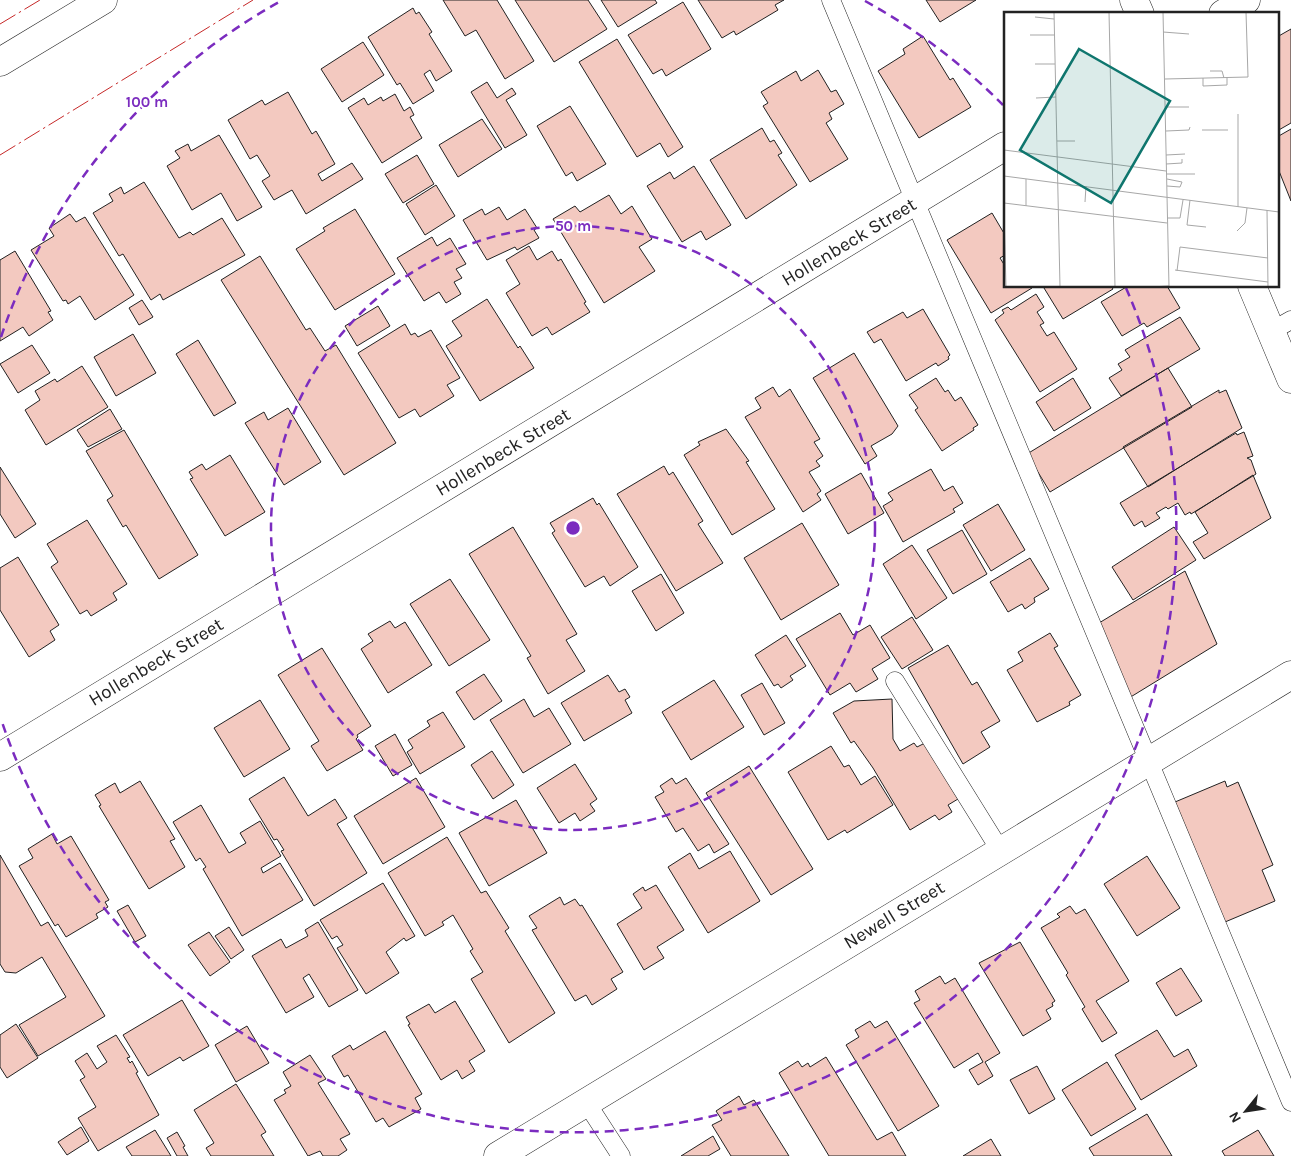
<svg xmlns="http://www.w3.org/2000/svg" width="1291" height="1156" font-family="Karla,sans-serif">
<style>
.building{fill:#f3c9c0;stroke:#222}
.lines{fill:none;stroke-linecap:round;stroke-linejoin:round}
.service-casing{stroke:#222;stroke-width:19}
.minor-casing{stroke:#222;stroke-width:29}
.secondary-casing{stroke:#222;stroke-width:29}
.service{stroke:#fff;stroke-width:18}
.minor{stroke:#fff;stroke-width:28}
.secondary{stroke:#fff;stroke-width:28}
.power{stroke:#c62828;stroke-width:1;stroke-dasharray:18 4 2.5 4;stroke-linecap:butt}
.ring{fill:none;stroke:#7b2cbf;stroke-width:2.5;stroke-dasharray:9 6}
.labels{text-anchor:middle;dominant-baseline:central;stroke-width:4;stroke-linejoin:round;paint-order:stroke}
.street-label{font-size:19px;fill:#222;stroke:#fff}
.inset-road{fill:none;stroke:#a7a7a7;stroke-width:1}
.view{fill:#0f766e;fill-opacity:0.15;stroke:#0f766e;stroke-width:2.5}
.inset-edge{fill:none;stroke:#222;stroke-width:2.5}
.centre{fill:#7b2cbf;stroke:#fff;stroke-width:2.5}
.ring-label{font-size:15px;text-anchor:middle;font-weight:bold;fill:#7b2cbf;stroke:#fff;stroke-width:4;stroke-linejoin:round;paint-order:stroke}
</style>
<rect width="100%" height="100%" fill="#fff"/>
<path class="building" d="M 443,0 L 497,0 L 534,61 L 505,79 L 476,30 L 465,36 Z
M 515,0 L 588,0 L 607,29 L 554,62 Z
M 601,0 L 655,0 L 657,3 L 618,27 Z
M 698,0 L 784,0 L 775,5 L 778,10 L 736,35 L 734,31 L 722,38 Z
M 926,0 L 976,0 L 940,22 Z
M 683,2 L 711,49 L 666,76 L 662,69 L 653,74 L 628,35 Z
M 413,8 L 416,14 L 419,12 L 432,32 L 429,34 L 452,71 L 436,81 L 430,70 L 424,74 L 434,91 L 413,104 L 400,83 L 397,85 L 368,37 Z
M 1291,29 L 1291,123 L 1277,131 L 1277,37 Z
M 923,36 L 950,80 L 953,78 L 971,107 L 919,138 L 878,71 L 905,54 L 903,49 Z
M 617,39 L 683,147 L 668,157 L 660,143 L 637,157 L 579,62 Z
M 363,42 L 384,75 L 342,102 L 321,69 Z
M 818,70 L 831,92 L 836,90 L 844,104 L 829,113 L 832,119 L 826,123 L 848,159 L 810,182 L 763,106 L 768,103 L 761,92 L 796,71 L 801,81 Z
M 487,82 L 497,98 L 512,88 L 516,94 L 506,100 L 527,135 L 505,148 L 471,92 Z
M 288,92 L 312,134 L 316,131 L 335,164 L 318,174 L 322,181 L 352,163 L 363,179 L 306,214 L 292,190 L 274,200 L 262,181 L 270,176 L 257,155 L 250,159 L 228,120 L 262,100 L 265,105 Z
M 395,94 L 404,111 L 410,107 L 414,115 L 410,117 L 422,138 L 382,163 L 348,108 L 364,98 L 368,105 L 381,97 L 383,101 Z
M 570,106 L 606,164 L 577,181 L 572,172 L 566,176 L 537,126 Z
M 482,119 L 502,149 L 458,177 L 439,145 Z
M 762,128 L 770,142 L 774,140 L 782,153 L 778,155 L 797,185 L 746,219 L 710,160 Z
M 1291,129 L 1291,201 L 1277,166 L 1277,137 Z
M 219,135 L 262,207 L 237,221 L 221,193 L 192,210 L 167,166 L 180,158 L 175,151 L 188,144 L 191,151 Z
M 417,155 L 434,184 L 403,203 L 385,174 Z
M 694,166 L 731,225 L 706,240 L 701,231 L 682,242 L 647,186 L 670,172 L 674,179 Z
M 144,182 L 179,238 L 190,232 L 193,235 L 222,218 L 245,255 L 163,300 L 160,294 L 151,300 L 123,254 L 119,256 L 93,213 L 113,201 L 109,194 L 121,187 L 124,194 Z
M 436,185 L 455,216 L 425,235 L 406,204 Z
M 609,195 L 621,214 L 632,206 L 652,239 L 639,247 L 655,271 L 604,303 L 553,219 L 575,206 L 580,212 Z
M 499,207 L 507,220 L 525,209 L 537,228 L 534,230 L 539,238 L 517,250 L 515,247 L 487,260 L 463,220 L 482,209 L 485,215 Z
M 355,209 L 395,274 L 335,310 L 296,249 L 325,231 L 323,228 Z
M 992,213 L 1005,235 L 1005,255 L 1000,258 L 1005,266 L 1005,286 L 1031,286 L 1032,288 L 991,313 L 947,240 Z
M 70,214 L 76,222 L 85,217 L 134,295 L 95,320 L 80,296 L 68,304 L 66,300 L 63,301 L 31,250 L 54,236 L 49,228 Z
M 432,237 L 437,246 L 450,238 L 466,264 L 456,269 L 462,278 L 454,282 L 461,294 L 446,303 L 439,292 L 424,301 L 397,258 Z
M 529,246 L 537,260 L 552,251 L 558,261 L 561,259 L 586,302 L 584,303 L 590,312 L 552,335 L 547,327 L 532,336 L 506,293 L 520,284 L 506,260 Z
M 15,251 L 51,311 L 48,312 L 53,320 L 29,336 L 23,327 L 0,341 L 0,260 Z
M 260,256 L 306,330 L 310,328 L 325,351 L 336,345 L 396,443 L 344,475 L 221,280 Z
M 1047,286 L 1111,286 L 1113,289 L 1063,319 L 1044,288 Z
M 1128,286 L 1167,286 L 1180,308 L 1147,327 L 1144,323 L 1122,336 L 1101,302 Z
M 1036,294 L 1044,307 L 1037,312 L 1044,323 L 1040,325 L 1047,336 L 1054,332 L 1077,369 L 1040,392 L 995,320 L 1004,313 L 1002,310 L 1008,307 L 1011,310 Z
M 487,299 L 518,348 L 520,346 L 534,368 L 480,401 L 446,346 L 462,336 L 452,321 Z
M 142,300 L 153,317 L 139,325 L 129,308 Z
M 378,306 L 390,326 L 357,346 L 345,326 Z
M 923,309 L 950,355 L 948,357 L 949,359 L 938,366 L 936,363 L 906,381 L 881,339 L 874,343 L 867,332 L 903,312 L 907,318 Z
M 1180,317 L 1200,349 L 1121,396 L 1109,378 L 1122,370 L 1118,364 L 1130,357 L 1125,350 Z
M 405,324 L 411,335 L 415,333 L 418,337 L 431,330 L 460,378 L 447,385 L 454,396 L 420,417 L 415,409 L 399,418 L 358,353 Z
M 133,334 L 156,373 L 116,396 L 94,357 Z
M 198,340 L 236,403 L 214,416 L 176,354 Z
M 32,345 L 50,373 L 18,393 L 0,364 Z
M 854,353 L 898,426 L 892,434 L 871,446 L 877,456 L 865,464 L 813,378 Z
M 82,366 L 108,407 L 46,445 L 25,410 L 40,400 L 35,391 L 55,379 L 57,382 Z
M 1168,368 L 1192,407 L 1050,492 L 1027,454 Z
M 936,378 L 945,392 L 948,390 L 955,401 L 961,397 L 978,425 L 973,428 L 974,430 L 942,451 L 915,410 L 918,408 L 909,395 Z
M 1073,378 L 1091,408 L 1054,431 L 1036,402 Z
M 773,387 L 779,397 L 790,389 L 820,439 L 814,442 L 823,456 L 816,461 L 820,466 L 809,472 L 821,491 L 817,494 L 821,500 L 803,512 L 745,417 L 761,408 L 755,398 Z
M 1219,390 L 1219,393 L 1226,390 L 1242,428 L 1148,487 L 1123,447 Z
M 288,408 L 321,462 L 284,485 L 245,423 L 264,412 L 268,420 Z
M 110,409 L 122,429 L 88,447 L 77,430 Z
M 726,429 L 749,461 L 746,462 L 775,509 L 732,535 L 684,455 L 700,445 L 698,442 Z
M 124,430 L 198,555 L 159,579 L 126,525 L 123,527 L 107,500 L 113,496 L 86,451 Z
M 1244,432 L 1253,456 L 1247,458 L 1251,460 L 1256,474 L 1191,514 L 1190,512 L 1185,515 L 1178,503 L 1168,509 L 1166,507 L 1156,513 L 1160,518 L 1145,527 L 1142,521 L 1134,526 L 1120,503 L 1236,433 L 1237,435 Z
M 230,455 L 265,512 L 225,536 L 190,479 L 193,478 L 189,472 L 202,464 L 206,470 Z
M 664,466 L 669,475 L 673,472 L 703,521 L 698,524 L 723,563 L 676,591 L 617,494 Z
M 0,467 L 36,524 L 15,538 L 0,514 Z
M 931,469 L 944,491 L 953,486 L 963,503 L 953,509 L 955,512 L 903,542 L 883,506 L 893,500 L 888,493 Z
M 861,473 L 884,513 L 848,534 L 825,494 Z
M 1253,475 L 1271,518 L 1204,559 L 1193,542 L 1208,533 L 1195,512 Z
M 593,498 L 597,505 L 599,503 L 638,567 L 610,586 L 604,576 L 585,587 L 552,533 L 555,531 L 550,523 Z
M 998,504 L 1025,550 L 991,571 L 963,525 Z
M 87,520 L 127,584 L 113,593 L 117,600 L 91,616 L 87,610 L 80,614 L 51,567 L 58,562 L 47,544 Z
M 802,523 L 839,585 L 781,620 L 744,558 Z
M 513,527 L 577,634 L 566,640 L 585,671 L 548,694 L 527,658 L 531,656 L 469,554 Z
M 1174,527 L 1196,560 L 1133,600 L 1112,567 Z
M 962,530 L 987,574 L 953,594 L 927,550 Z
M 912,545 L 947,598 L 916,619 L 883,564 Z
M 18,557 L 59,625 L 50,631 L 55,640 L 29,657 L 0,610 L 0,568 Z
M 1030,558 L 1049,589 L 1034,598 L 1035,602 L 1025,609 L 1022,604 L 1008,612 L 990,582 Z
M 1185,571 L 1217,644 L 1129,698 L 1099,623 Z
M 661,574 L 684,613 L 656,631 L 632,591 Z
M 450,579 L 490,640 L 449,666 L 410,604 Z
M 840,613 L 853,635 L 870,625 L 890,658 L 872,669 L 878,679 L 856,692 L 850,683 L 830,695 L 796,639 Z
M 912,617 L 933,650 L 902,669 L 881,637 Z
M 390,621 L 395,628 L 405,622 L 432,665 L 388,693 L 361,649 L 373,641 L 368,634 Z
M 1050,633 L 1058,646 L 1054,648 L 1081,695 L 1069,702 L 1070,705 L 1037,722 L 1007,670 L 1023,661 L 1018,652 Z
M 786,635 L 806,666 L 790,676 L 793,680 L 781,688 L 778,684 L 774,686 L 755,655 Z
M 948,645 L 972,685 L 977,682 L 1000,721 L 981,732 L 990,747 L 963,764 L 908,668 Z
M 322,648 L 371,726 L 357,735 L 358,737 L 356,739 L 363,750 L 327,771 L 311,746 L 319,741 L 278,675 Z
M 484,674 L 502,701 L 474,720 L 456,692 Z
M 608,675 L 619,692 L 625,689 L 630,697 L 625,700 L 632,713 L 584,741 L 561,703 Z
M 714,680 L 744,727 L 691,760 L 662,712 Z
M 762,683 L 785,723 L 764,735 L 741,695 Z
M 524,699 L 534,717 L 549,708 L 571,744 L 523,773 L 490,720 Z
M 892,699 L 893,739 L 900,751 L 914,743 L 917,747 L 925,743 L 958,799 L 948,805 L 952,812 L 939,820 L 935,815 L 910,830 L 873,768 L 854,741 L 851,743 L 833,713 L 854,701 Z
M 260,700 L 290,749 L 244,777 L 214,728 Z
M 443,712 L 465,747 L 420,774 L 407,752 L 413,748 L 408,740 L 430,726 L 427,721 Z
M 395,734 L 412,765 L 393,776 L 375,746 Z
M 831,746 L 844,767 L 849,765 L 861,785 L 875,776 L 893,805 L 847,833 L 845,830 L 828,840 L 788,772 Z
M 492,751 L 514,785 L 493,799 L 471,765 Z
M 575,764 L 597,799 L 590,804 L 595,811 L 580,821 L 575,813 L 559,823 L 537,788 Z
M 749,766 L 813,869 L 771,895 L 706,793 Z
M 284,777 L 308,816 L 335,799 L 347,818 L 337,824 L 367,873 L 314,906 L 281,851 L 284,850 L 277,839 L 274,840 L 249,799 Z
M 416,778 L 445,827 L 383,864 L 354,816 Z
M 672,778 L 676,784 L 686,778 L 729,844 L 714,853 L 709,844 L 698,851 L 683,828 L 676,832 L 655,797 L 664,792 L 660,786 Z
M 140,781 L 175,839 L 170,841 L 185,867 L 149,889 L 99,806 L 101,805 L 95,795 L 115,783 L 120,793 Z
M 1225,781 L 1227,787 L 1238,782 L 1273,865 L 1262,870 L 1275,901 L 1225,922 L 1175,802 Z
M 516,800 L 547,853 L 489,886 L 459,833 Z
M 201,805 L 229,853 L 246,843 L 240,833 L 260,821 L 281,856 L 261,868 L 263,873 L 280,863 L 303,900 L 242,936 L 203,869 L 206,867 L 200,858 L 196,861 L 173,822 Z
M 52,834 L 57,844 L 71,836 L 109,900 L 105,902 L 108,907 L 96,914 L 98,918 L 66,937 L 58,924 L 55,926 L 19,866 L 33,858 L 28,849 Z
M 447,837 L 481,893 L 486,891 L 509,928 L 505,931 L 555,1013 L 509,1043 L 471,979 L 483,972 L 470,951 L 473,949 L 453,915 L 442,922 L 444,925 L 425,936 L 388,873 Z
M 730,851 L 760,901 L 708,933 L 668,867 L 690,853 L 699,869 Z
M 0,855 L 41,926 L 48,922 L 105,1016 L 38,1056 L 19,1025 L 66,997 L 42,957 L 16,973 L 5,972 L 0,964 Z
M 1147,856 L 1180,908 L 1137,936 L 1104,884 Z
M 383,883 L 415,936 L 406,941 L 404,938 L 386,952 L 399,973 L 366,994 L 337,948 L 343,945 L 337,936 L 332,939 L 320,920 Z
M 656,885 L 684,930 L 657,947 L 664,958 L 644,970 L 617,924 L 642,908 L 633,894 L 643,887 L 645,891 Z
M 560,897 L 564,905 L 575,899 L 580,906 L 582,905 L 623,972 L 611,979 L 617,989 L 592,1005 L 586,995 L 575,1001 L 532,930 L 537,928 L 529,916 Z
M 128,905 L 146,936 L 135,942 L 117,911 Z
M 1070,906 L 1076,914 L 1085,909 L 1129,981 L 1096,1001 L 1117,1033 L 1102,1042 L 1082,1009 L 1085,1007 L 1066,975 L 1068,973 L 1041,928 L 1060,917 L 1057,914 Z
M 318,922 L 358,990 L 329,1007 L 309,974 L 303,978 L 314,997 L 286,1013 L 252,956 L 281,939 L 286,948 L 308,936 L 305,930 Z
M 229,927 L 244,950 L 231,959 L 215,936 Z
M 209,932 L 230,962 L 210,976 L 188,945 Z
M 1020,942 L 1055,1001 L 1052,1003 L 1053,1006 L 1046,1010 L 1051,1019 L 1023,1036 L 979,963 Z
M 1181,968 L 1202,1001 L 1176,1016 L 1156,983 Z
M 940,976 L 945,984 L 955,978 L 1000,1053 L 985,1062 L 993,1076 L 978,1085 L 969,1070 L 983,1062 L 978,1053 L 954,1068 L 914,1003 L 920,1000 L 915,991 Z
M 182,1000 L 209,1046 L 183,1061 L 180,1057 L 148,1076 L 123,1035 Z
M 455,1001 L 485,1051 L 469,1061 L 475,1071 L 462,1079 L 457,1070 L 441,1080 L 408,1025 L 410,1024 L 406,1017 L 429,1004 L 435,1013 Z
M 870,1021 L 875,1028 L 887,1021 L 939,1106 L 898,1131 L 846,1045 L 859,1037 L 855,1030 Z
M 16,1024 L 38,1058 L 7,1078 L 0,1067 L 0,1035 Z
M 247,1026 L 269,1063 L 236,1082 L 215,1045 Z
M 1157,1030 L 1174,1057 L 1188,1049 L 1197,1066 L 1141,1100 L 1115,1055 Z
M 385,1031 L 422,1094 L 415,1098 L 421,1109 L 389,1127 L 383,1118 L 376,1122 L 348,1075 L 344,1077 L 332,1056 L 350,1045 L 353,1050 Z
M 116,1035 L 130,1057 L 127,1058 L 130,1063 L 132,1061 L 138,1072 L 136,1073 L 159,1115 L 98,1151 L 78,1118 L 96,1107 L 80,1080 L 85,1077 L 75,1061 L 87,1053 L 97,1069 L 107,1062 L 97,1046 Z
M 310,1055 L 326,1079 L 318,1083 L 350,1134 L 340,1139 L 347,1150 L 338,1156 L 323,1156 L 320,1151 L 308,1156 L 274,1100 L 286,1093 L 284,1090 L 291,1086 L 283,1072 Z
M 826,1057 L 877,1140 L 892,1132 L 906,1156 L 829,1156 L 779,1073 L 798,1061 L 802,1067 L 808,1063 L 810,1067 Z
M 1107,1062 L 1136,1109 L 1091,1136 L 1062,1090 Z
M 1037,1066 L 1055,1099 L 1029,1114 L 1010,1080 Z
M 236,1084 L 266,1132 L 261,1135 L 274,1156 L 211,1156 L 206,1148 L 214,1143 L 194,1110 Z
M 739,1096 L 744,1105 L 754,1100 L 789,1156 L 731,1156 L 712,1125 L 722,1120 L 716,1111 Z
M 1147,1114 L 1172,1156 L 1094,1156 L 1089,1148 Z
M 81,1127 L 89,1141 L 67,1155 L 58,1142 Z
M 155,1130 L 171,1156 L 132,1156 L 126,1147 Z
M 1258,1130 L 1274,1156 L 1225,1156 L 1222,1151 Z
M 177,1132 L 185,1146 L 183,1147 L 188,1156 L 177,1156 L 167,1138 Z
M 713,1136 L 720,1149 L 708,1156 L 681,1156 Z
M 991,1139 L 1001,1156 L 963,1156 Z"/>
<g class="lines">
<defs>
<path id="service" d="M 831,0 L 1291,1102
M 1270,332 L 1291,320
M 895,681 L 1000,850
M 586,1102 L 621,1156"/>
<path id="minor" d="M 1223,14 L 1246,0
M 0,62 L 103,0
M 0,757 L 1005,146
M 498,1156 L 1291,675"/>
<path id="secondary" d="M 1134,0 L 1140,14
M 1252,286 L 1291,379"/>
</defs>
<use href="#service" class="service-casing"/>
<use href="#minor" class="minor-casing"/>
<use href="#secondary" class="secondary-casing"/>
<use href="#service" class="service"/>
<use href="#minor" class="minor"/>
<use href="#secondary" class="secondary"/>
<path class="power" d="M 0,24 L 40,0
M 0,155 L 253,0"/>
</g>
<g class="ring">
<circle cx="573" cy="528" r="302"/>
<path d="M1 337A603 603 0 0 1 281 1M865 1A603 603 0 0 1 1003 105M1126 288A603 603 0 1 1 1 719"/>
</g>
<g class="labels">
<g class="street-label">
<text transform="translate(849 242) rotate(-31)">Hollenbeck Street</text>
<text transform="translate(503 452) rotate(-31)">Hollenbeck Street</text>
<text transform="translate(156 662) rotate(-31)">Hollenbeck Street</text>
<text transform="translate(894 915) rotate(-31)">Newell Street</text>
</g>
</g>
<g transform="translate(1004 12)">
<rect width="275" height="275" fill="#fff"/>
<path class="inset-road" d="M 50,0 L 56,275M 105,0 L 111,275M 159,0 L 165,275M 31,5 L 50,7M 159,20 L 185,22M 26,23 L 51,23M 31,52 L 51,52M 206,59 L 218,59 L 220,66M 199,66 L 199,74 L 223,73 L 223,65M 161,67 L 244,65 L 242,0M 32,86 L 52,85M 161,95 L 185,95M 234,102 L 234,195M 198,118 L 224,118M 162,119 L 185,118 L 186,115M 53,129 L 71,129M 0,138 L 162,159M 162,143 L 181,142M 162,152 L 178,151 L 178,147M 162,162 L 191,162M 0,164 L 275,200M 163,167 L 178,170 L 176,175 L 163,174M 186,188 L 183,213 L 202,215M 81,190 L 82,174M 0,191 L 163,211M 22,194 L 22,167M 263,198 L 264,275M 0,200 L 2,275M 163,206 L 176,206 L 179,188M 233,219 L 241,211 L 243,196M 171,258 L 264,270M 173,259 L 176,235 L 264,246M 146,275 L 165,274"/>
<path class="view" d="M 75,37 L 166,89 L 107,191 L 16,138 Z"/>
<rect width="275" height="275" class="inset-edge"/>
</g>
<circle cx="573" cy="528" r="8" class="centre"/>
<g class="ring-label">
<text x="147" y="107">100 m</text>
<text x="573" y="231">50 m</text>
</g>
<g transform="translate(1246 1111) rotate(240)" stroke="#ffffff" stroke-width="4" paint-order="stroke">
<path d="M0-4L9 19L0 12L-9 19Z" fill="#222222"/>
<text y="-8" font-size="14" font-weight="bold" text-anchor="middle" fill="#222222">N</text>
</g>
</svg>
